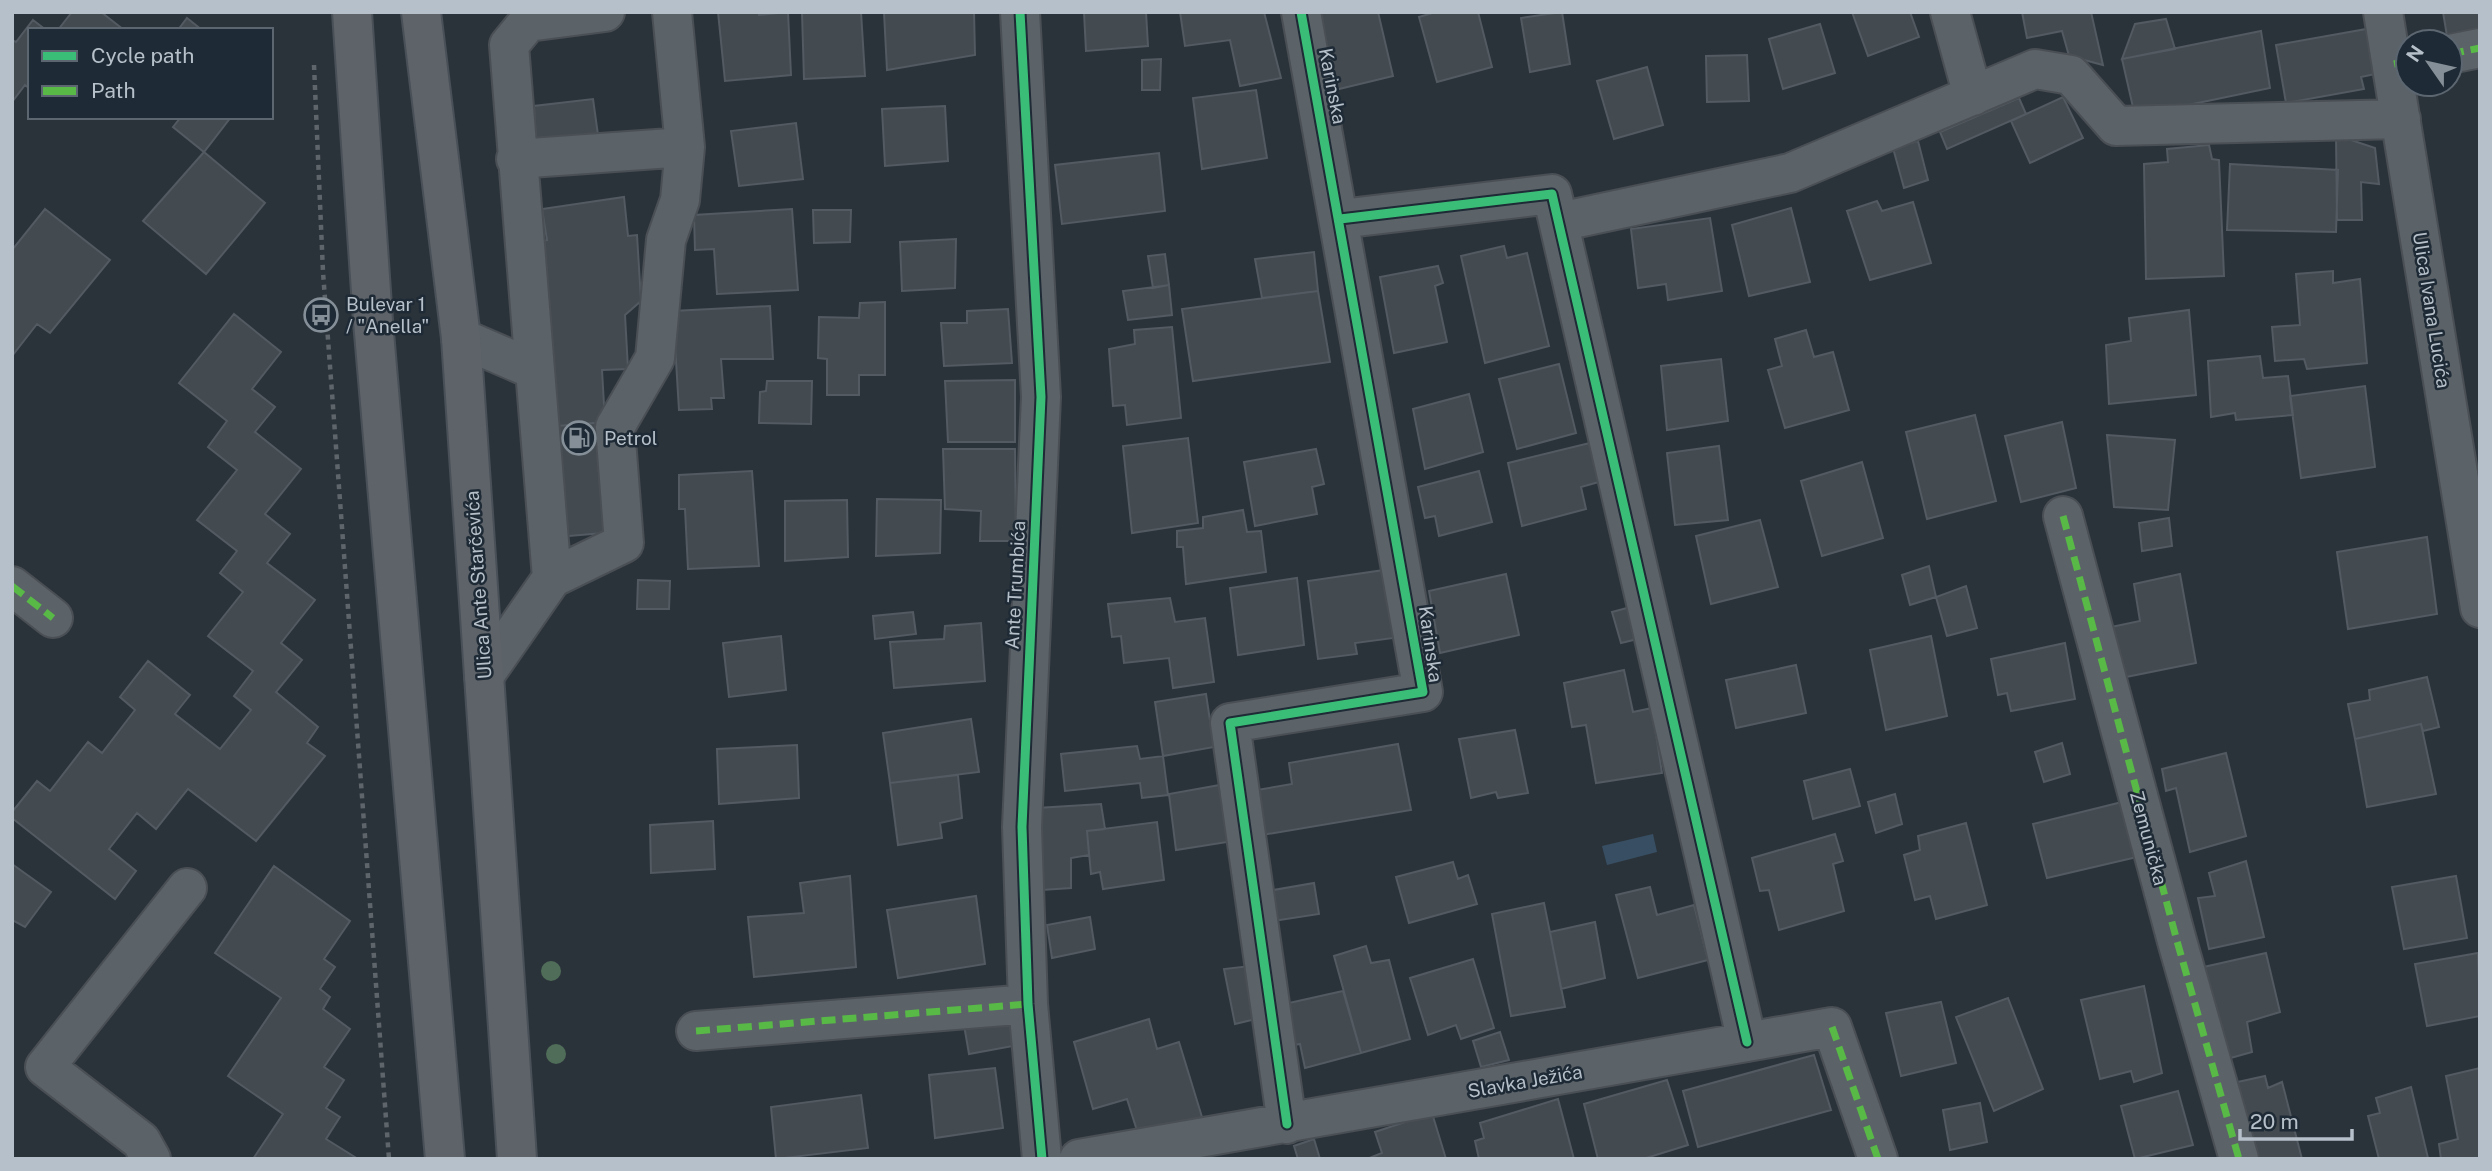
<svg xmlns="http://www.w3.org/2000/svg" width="2492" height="1171" font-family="'Public Sans',sans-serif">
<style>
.water{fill:#384f63}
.building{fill:#434a50;stroke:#535a61;stroke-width:2}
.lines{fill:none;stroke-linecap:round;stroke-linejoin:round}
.minor-casing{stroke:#494f54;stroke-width:42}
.major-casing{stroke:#495057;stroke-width:42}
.path{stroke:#5e656b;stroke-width:4.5;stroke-dasharray:5 5;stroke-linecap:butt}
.minor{stroke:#5b6268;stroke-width:38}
.major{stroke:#5e6369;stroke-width:38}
.quiet{stroke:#58b947;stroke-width:7;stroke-dasharray:14 7;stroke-linecap:butt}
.cycleway-casing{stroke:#1e2a35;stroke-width:13}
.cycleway{stroke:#3abd76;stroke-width:9}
.tree{fill:#4f6d58}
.labels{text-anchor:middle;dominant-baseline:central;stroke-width:5;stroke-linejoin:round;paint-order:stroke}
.street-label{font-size:19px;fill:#b6c0ca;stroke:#1e2a35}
.poi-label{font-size:19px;fill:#b6c0ca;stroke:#1e2a35;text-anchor:start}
</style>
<rect width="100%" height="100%" fill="#2b333a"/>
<path class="water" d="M 1653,834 L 1657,852 L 1607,865 L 1602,846 Z"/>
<path class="building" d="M 72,12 L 101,12 L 124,30 L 58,30 Z
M 718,12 L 758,12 L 759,15 L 788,12 L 791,75 L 725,81 Z
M 802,12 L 861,12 L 865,76 L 804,79 Z
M 884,12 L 974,12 L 975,55 L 887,70 Z
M 1084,12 L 1146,12 L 1148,46 L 1086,51 Z
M 1180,12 L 1264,12 L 1281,78 L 1240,86 L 1230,40 L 1185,46 Z
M 1317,12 L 1378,12 L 1393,76 L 1335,90 Z
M 1436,12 L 1478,12 L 1492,67 L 1437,82 L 1419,17 Z
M 1562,12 L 1570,64 L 1530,72 L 1521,18 Z
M 1852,12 L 1910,12 L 1919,37 L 1868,56 Z
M 2022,12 L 2091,12 L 2103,65 L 2069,56 L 2062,31 L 2027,38 Z
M 2443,12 L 2480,12 L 2480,30 L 2447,36 Z
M 187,18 L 202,30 L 178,30 Z
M 2166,19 L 2175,49 L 2122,59 L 2135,24 Z
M 33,20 L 46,30 L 30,30 L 30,89 L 25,85 L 12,102 L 12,40 L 16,42 Z
M 1820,24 L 1835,73 L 1783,89 L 1769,39 Z
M 2372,28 L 2380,73 L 2361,77 L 2364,89 L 2286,103 L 2276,45 Z
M 2261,31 L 2270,88 L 2135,116 L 2122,59 Z
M 1747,55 L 1749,101 L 1707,102 L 1706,56 Z
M 1161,59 L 1160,90 L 1142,90 L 1142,60 Z
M 1647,67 L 1663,125 L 1614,139 L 1597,81 Z
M 1256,90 L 1267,158 L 1202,169 L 1193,98 Z
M 2063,97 L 2083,138 L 2030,163 L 2011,121 Z
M 2019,98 L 2026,114 L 1947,149 L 1940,132 Z
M 593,99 L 598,135 L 536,143 L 534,106 Z
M 945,106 L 948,161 L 885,166 L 882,109 Z
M 181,117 L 231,117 L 204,152 L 173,127 Z
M 796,123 L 803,179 L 739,186 L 731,131 Z
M 2336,135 L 2375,148 L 2379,184 L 2361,182 L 2362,220 L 2337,220 Z
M 1918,141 L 1928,180 L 1904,188 L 1893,148 Z
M 2209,145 L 2212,159 L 2219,160 L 2224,276 L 2146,279 L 2144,164 L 2168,162 L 2167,149 Z
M 204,152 L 265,203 L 206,274 L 143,221 Z
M 1159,153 L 1165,211 L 1062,224 L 1055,165 Z
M 2230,164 L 2338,170 L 2336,232 L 2227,230 Z
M 624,197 L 628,236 L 637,235 L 641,301 L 625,315 L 628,369 L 602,370 L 605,422 L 557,426 L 538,241 L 547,240 L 542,209 Z
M 1877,201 L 1882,211 L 1913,202 L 1931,263 L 1870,280 L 1847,211 Z
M 1791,208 L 1810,282 L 1749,296 L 1732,225 Z
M 45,209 L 110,260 L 50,333 L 37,324 L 12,356 L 12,250 Z
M 792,209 L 798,290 L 717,294 L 714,249 L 695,250 L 694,215 Z
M 813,210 L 851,210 L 850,242 L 814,243 Z
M 1710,218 L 1722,291 L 1668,300 L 1666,284 L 1638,288 L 1631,229 Z
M 956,239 L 955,288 L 902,291 L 900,242 Z
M 1504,246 L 1507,258 L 1527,253 L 1549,346 L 1485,363 L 1461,256 Z
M 1314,252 L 1318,291 L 1262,298 L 1255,259 Z
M 1165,254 L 1169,285 L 1153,288 L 1148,256 Z
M 1438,266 L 1443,283 L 1435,286 L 1447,342 L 1394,353 L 1380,277 Z
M 2333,271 L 2333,283 L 2360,279 L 2367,363 L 2307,369 L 2304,359 L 2275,361 L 2272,327 L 2300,325 L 2296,274 Z
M 1169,285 L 1172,315 L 1128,320 L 1123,291 Z
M 1318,291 L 1330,362 L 1193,381 L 1182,309 Z
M 885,302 L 885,375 L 859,375 L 859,395 L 827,395 L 827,359 L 818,358 L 819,317 L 859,318 L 860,303 Z
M 770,306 L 773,359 L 721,359 L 724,398 L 711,398 L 712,409 L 679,410 L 673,311 Z
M 1008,309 L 1012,363 L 944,366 L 941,323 L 967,323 L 967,311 Z
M 2189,310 L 2196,395 L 2109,404 L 2106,345 L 2131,341 L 2129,318 Z
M 234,314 L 281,352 L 252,389 L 275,407 L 255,432 L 301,469 L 265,514 L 290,534 L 267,563 L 315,600 L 281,643 L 302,660 L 276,692 L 318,727 L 307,743 L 325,756 L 256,841 L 188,789 L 156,829 L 137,813 L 109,849 L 136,871 L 115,899 L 12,818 L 12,812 L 37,781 L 50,791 L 88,742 L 102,753 L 135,710 L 120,697 L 148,661 L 190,695 L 175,714 L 220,749 L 251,710 L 234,696 L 253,671 L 208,636 L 243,592 L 220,573 L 237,551 L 197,520 L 237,470 L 208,447 L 227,421 L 179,383 Z
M 1172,327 L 1181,418 L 1127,425 L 1125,405 L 1113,406 L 1109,349 L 1135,344 L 1134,330 Z
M 1806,330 L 1814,357 L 1833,352 L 1849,410 L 1785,428 L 1768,370 L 1782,366 L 1775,339 Z
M 2260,356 L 2263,378 L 2288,376 L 2293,415 L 2236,420 L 2235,413 L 2211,417 L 2208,361 Z
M 1721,359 L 1728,421 L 1667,430 L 1661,366 Z
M 1559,364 L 1576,433 L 1517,449 L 1499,379 Z
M 1015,380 L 1015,442 L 948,442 L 945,381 Z
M 767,381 L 812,381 L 811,424 L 759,423 L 760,392 L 766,391 Z
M 2365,386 L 2375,467 L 2301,478 L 2290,396 Z
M 1469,394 L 1483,452 L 1425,469 L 1413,409 Z
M 1975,415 L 1996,501 L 1927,519 L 1906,432 Z
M 605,422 L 615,532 L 534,539 L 557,426 Z
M 2062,422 L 2076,488 L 2021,502 L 2005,436 Z
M 2107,435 L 2175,440 L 2168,510 L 2114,507 Z
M 1188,438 L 1198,523 L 1132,533 L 1123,446 Z
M 1598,441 L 1606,480 L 1581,487 L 1586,509 L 1522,526 L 1508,463 Z
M 1719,446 L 1728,520 L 1675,525 L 1667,453 Z
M 943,449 L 1015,449 L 1016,541 L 980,541 L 981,511 L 945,509 Z
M 1316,449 L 1324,484 L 1312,487 L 1317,514 L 1255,526 L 1244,462 Z
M 1862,462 L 1883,538 L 1822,556 L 1801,481 Z
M 752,471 L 759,566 L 688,569 L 685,509 L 679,509 L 679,475 Z
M 1479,471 L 1492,522 L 1439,536 L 1435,516 L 1425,518 L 1418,487 Z
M 877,499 L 941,500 L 940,553 L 876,556 Z
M 847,500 L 848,557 L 785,561 L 785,501 Z
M 1243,510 L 1247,532 L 1261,531 L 1266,572 L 1186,584 L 1183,547 L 1177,547 L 1177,531 L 1203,528 L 1203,517 Z
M 2169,518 L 2172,546 L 2142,551 L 2139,523 Z
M 1760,520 L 1778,587 L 1711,604 L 1696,536 Z
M 2427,537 L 2437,614 L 2348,629 L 2337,552 Z
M 1929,566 L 1936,597 L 1910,605 L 1902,575 Z
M 1391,569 L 1401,637 L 1355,643 L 1357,654 L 1318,659 L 1308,581 Z
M 1506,574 L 1519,635 L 1440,653 L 1429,591 Z
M 2180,574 L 2196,663 L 2121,678 L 2111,627 L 2140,621 L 2134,584 Z
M 1297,578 L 1304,645 L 1238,655 L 1230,588 Z
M 638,580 L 670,581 L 669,609 L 637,609 Z
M 1966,586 L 1977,628 L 1947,636 L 1936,597 Z
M 1170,598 L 1175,622 L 1205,618 L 1214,682 L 1173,688 L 1169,658 L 1124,663 L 1121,636 L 1112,637 L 1108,604 Z
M 1642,604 L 1650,636 L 1621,643 L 1612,612 Z
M 913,612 L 916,634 L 875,639 L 873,616 Z
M 981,623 L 985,681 L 894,688 L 890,642 L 944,639 L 945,626 Z
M 781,636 L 786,690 L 729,697 L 723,643 Z
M 1931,636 L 1947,716 L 1886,730 L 1870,650 Z
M 2065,643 L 2075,699 L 2011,711 L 2007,693 L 1998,695 L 1991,659 Z
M 1796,665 L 1806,713 L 1736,728 L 1726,680 Z
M 1624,670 L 1633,712 L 1652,708 L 1662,773 L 1596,783 L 1586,725 L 1572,727 L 1564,683 Z
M 2427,677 L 2439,727 L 2423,731 L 2421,724 L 2355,739 L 2348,704 L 2370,700 L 2369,690 Z
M 1206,694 L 1214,747 L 1163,756 L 1155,702 Z
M 971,719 L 979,772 L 890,783 L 883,733 Z
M 2421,724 L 2436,794 L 2367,807 L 2355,739 Z
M 1515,730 L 1528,793 L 1498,798 L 1496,792 L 1471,798 L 1459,739 Z
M 2062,743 L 2070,774 L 2044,782 L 2035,752 Z
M 1398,744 L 1411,810 L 1256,836 L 1251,791 L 1292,784 L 1289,763 Z
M 797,745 L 799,798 L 719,804 L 717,749 Z
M 1137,746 L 1140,759 L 1163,756 L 1168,795 L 1142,798 L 1140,783 L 1065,791 L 1061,754 Z
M 2226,753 L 2246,836 L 2190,852 L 2176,788 L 2166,791 L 2162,769 Z
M 1850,769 L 1860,806 L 1813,819 L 1804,781 Z
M 958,775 L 962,818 L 940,823 L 942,838 L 898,845 L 890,783 Z
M 1231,783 L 1240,840 L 1176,850 L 1169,794 Z
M 1895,794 L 1902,824 L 1876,833 L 1868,802 Z
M 2122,802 L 2137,857 L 2047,878 L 2033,824 Z
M 1101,804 L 1105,829 L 1087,831 L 1089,855 L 1071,858 L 1071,888 L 1042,890 L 1037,808 Z
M 713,821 L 715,869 L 651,873 L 650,825 Z
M 1157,822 L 1164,880 L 1103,889 L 1100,872 L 1091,874 L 1087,831 Z
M 1966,823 L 1987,905 L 1936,919 L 1930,896 L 1915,900 L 1904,855 L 1920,850 L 1918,836 Z
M 1835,834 L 1843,861 L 1833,864 L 1844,911 L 1779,930 L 1769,890 L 1760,891 L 1752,858 Z
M 2246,861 L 2264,937 L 2209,949 L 2198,898 L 2215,896 L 2209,873 Z
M 1453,862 L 1458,879 L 1468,875 L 1477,904 L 1409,923 L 1396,877 Z
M 12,864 L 51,892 L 25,927 L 12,920 Z
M 274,866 L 350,921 L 324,959 L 335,967 L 320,989 L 330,997 L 323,1009 L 350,1029 L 324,1067 L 344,1080 L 326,1108 L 340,1117 L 326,1139 L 358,1159 L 253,1159 L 283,1114 L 228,1076 L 281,998 L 215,953 Z
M 850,876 L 856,967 L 754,977 L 748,917 L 804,913 L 800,883 Z
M 2456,876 L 2467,938 L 2404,949 L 2392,887 Z
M 1314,883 L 1319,914 L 1267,922 L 1262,892 Z
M 1650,887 L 1657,915 L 1694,905 L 1708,960 L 1638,978 L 1616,895 Z
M 976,896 L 985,964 L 898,978 L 887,910 Z
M 1544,903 L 1565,1007 L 1511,1016 L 1492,914 Z
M 1090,917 L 1095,949 L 1052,958 L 1047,925 Z
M 1595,922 L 1605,978 L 1561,989 L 1550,932 Z
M 1366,946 L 1371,963 L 1389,960 L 1410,1039 L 1361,1053 L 1334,956 Z
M 2266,953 L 2280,1012 L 2247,1022 L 2252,1052 L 2220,1061 L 2199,968 Z
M 2478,953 L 2480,1016 L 2427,1026 L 2415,964 Z
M 1473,959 L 1494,1028 L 1461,1039 L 1456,1025 L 1428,1035 L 1410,978 Z
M 1250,966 L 1260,1018 L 1235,1024 L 1224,969 Z
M 2144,986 L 2162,1073 L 2134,1082 L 2131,1071 L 2100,1079 L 2081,1000 Z
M 1343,991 L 1361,1053 L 1305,1068 L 1300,1044 L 1288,1046 L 1280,1005 Z
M 2008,998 L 2043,1089 L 1994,1111 L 1956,1017 Z
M 1941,1002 L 1956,1063 L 1901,1076 L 1886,1013 Z
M 1010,1018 L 1013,1046 L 969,1054 L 964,1025 Z
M 1149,1019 L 1157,1049 L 1179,1042 L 1202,1117 L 1139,1137 L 1127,1099 L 1093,1109 L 1074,1042 Z
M 1500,1032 L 1509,1060 L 1481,1067 L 1473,1041 Z
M 1814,1055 L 1831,1110 L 1698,1147 L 1683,1091 Z
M 995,1068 L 1003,1128 L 935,1138 L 929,1075 Z
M 2480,1068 L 2480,1159 L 2441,1159 L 2439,1144 L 2458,1139 L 2446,1076 Z
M 2265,1076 L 2268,1088 L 2282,1082 L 2302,1159 L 2252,1159 L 2233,1083 Z
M 1667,1080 L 1688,1145 L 1643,1159 L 1598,1159 L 1584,1104 Z
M 2411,1087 L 2428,1158 L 2379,1159 L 2368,1116 L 2380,1113 L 2376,1098 Z
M 2178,1091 L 2193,1145 L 2135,1159 L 2121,1106 Z
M 861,1095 L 868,1148 L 776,1159 L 771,1107 Z
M 1558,1099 L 1574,1159 L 1479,1159 L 1475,1141 L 1484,1138 L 1480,1123 Z
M 1980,1103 L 1987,1142 L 1950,1150 L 1943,1110 Z
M 1432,1113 L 1446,1159 L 1367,1159 L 1382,1153 L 1375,1132 Z
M 1314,1139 L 1320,1159 L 1298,1159 L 1294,1146 Z"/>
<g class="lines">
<defs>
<path id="minor" d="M 1020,12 L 1041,397 L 1022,827 L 1028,1004 L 1042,1159
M 1950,12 L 1973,96
M 2383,12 L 2480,608
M 2450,54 L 2480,48
M 516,159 L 685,147 L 672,12
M 1340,219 L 1552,194 L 1747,1042
M 1559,222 L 1790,173 L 2035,69 L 2071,75 L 2116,126 L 2401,119
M 461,338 L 535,370 L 552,578 L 484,676
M 535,370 L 509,45 L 528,22 L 605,12
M 2063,516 L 2177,941 L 2239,1159
M 552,578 L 624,543 L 615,427 L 655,358 L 666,240 L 680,200 L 685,147
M 12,586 L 53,618
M 696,1031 L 1028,1004
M 1287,1124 L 1230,723 L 1423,692 L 1301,12
M 151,1159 L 141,1141 L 45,1067 L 187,888
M 1079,1159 L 1832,1027 L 1878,1159"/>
<path id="major" d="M 352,12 L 373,321 L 445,1159
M 421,12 L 461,338 L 517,1159"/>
</defs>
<use href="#minor" class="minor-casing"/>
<use href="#major" class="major-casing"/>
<path class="path" d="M 314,65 L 323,272 L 389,1159"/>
<use href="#minor" class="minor"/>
<use href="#major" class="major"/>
<path class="quiet" d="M 2450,54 L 2480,48
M 2394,64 L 2408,61
M 2063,516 L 2177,941 L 2239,1159
M 12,586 L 53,618
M 1832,1027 L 1878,1159
M 696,1031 L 1028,1004"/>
<defs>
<path id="cycleway" d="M 1020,12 L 1041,397 L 1022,827 L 1028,1004 L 1042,1159
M 1340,219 L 1552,194 L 1747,1042
M 1287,1124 L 1230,723 L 1423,692 L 1301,12"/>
</defs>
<use href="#cycleway" class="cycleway-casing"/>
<use href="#cycleway" class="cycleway"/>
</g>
<g class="tree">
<circle cx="551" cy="971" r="10"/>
<circle cx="556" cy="1054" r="10"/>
</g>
<defs>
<symbol id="bus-ring" viewBox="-11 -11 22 22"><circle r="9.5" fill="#1e2a35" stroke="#858f98" stroke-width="1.5"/><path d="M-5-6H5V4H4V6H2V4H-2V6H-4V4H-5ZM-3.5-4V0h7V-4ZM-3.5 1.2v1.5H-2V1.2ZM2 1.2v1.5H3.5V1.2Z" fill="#858f98"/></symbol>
<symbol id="fuel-ring" viewBox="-11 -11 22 22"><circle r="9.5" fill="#1e2a35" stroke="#858f98" stroke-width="1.5"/><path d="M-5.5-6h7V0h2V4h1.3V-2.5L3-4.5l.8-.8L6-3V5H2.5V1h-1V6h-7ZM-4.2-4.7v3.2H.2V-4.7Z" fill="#858f98"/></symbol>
</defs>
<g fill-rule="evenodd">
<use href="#bus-ring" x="302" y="296" width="38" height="38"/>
<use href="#fuel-ring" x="560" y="419" width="38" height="38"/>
</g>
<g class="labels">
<g class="street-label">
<text transform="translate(1333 86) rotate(79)">Karinska</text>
<text transform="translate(2432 310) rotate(81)">Ulica Ivana Lucića</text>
<text transform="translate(478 585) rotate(-94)">Ulica Ante Starčevića</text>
<text transform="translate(1015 585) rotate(-87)">Ante Trumbića</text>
<text transform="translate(1431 644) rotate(82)">Karinska</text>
<text transform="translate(2149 838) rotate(75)">Zemunička</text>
<text transform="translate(1525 1081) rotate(-10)">Slavka Ježića</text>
</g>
<g class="poi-label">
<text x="346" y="304">Bulevar 1<tspan x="346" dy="22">/ "Anella"</tspan></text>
<text x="604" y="438">Petrol</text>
</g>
</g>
<rect width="2492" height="1171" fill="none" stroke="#b6c0ca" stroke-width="28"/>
<rect x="28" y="28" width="245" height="91" fill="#1e2a35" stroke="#5b6671" stroke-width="2"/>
<rect x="42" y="51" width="35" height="10" fill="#3abd76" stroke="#5b6671" stroke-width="2"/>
<text x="91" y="63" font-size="21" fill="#b6c0ca">Cycle path</text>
<rect x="42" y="86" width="35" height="10" fill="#58b947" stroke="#5b6671" stroke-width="2"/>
<text x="91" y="98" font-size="21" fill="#b6c0ca">Path</text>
<g transform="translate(2429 63) rotate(304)"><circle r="33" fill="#1e2a35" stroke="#5b6671" stroke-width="2"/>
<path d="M0-5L12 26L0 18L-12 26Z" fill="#858f98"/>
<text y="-10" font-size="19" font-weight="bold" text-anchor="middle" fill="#b6c0ca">N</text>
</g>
<path d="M2240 1129v10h112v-10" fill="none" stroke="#b6c0ca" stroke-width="3.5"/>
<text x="2250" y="1129" font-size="21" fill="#b6c0ca" stroke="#1e2a35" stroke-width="5" paint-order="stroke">20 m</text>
</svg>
